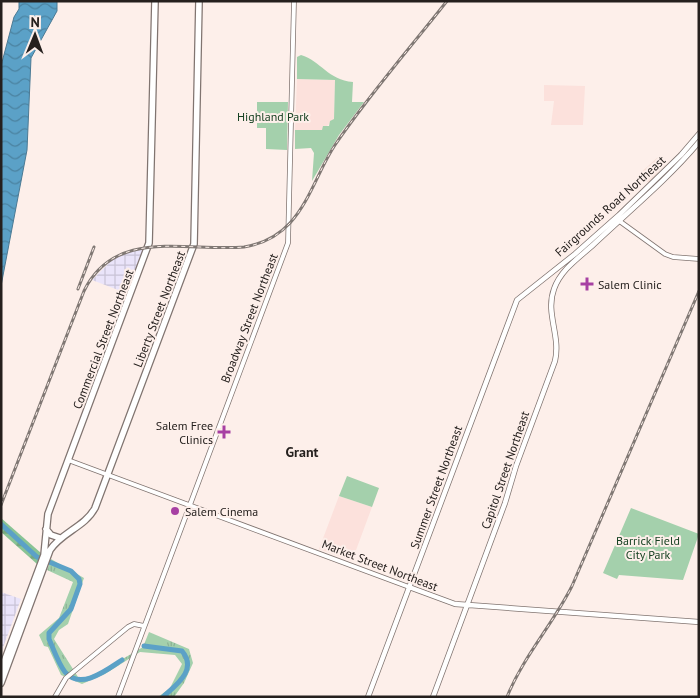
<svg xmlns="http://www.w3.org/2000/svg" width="700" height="698" font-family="'PT Sans',sans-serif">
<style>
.built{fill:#f7e1d9}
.industrial{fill:url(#industrial-grid)}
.education{fill:#fce1dc}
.grass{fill:url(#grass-tufts)}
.forest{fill:url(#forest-firs)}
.park{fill:#a4d0ac}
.water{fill:url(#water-waves);stroke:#4b7a94}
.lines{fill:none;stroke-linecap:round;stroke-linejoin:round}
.river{stroke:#5ba1c7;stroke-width:5}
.secondary-casing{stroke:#807470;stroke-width:5.5}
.primary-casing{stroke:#807470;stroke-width:6}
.highway-casing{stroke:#807470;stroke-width:8}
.secondary{stroke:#fff;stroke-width:4}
.primary{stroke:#fff;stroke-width:4.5}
.highway{stroke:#fff;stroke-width:5.5}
.rail-casing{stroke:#807874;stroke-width:3}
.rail{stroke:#fdefea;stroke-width:1;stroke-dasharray:4;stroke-linecap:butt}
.poi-dot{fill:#a740a3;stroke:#fdefea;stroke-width:2}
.labels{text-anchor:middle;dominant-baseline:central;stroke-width:4;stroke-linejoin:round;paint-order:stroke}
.park-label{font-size:12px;fill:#164122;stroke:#fdefea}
.street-label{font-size:12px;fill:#25201e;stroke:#fdefea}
.poi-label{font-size:12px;fill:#25201e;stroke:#fdefea;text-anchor:start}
.neighbourhood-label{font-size:14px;font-weight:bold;fill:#25201e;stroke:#fdefea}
</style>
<defs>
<pattern id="industrial-grid" width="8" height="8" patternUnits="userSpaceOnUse" patternTransform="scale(1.25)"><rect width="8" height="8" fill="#eae4fa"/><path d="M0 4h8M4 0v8" fill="none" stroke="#c9c3d6"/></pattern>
<pattern id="grass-tufts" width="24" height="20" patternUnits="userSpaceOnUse" patternTransform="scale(1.25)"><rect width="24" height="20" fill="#a4d0ac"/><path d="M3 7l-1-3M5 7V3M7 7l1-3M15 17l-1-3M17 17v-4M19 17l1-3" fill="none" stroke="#8db294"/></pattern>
<pattern id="forest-firs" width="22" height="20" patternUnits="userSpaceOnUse" patternTransform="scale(1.25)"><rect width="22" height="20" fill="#89c394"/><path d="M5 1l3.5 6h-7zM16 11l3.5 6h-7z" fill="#76a77f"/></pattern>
<pattern id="water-waves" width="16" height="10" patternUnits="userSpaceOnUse" patternTransform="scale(1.25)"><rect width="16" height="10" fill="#5ba1c7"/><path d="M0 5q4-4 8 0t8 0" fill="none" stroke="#4b83a1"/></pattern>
</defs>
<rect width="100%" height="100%" fill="#fdefea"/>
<path class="built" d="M 658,157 L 665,165 L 649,182 L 645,182 L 638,175 Z"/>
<path class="industrial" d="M 144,249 L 126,293 L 92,280 L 113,259 L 121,254 Z
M 1,592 L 21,599 L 1,653 Z"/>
<path class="education" d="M 297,79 L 335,80 L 334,120 L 322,130 L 295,130 Z
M 544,85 L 585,86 L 583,125 L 551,125 L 554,101 L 544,101 Z
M 339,496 L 372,507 L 352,561 L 319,549 Z"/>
<path class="grass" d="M 51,559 L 84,578 L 68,624 L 59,630 L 54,639 L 78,677 L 87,677 L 102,671 L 143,647 L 149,632 L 189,649 L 193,663 L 184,683 L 174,697 L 158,697 L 170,688 L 182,664 L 175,655 L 140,652 L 105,674 L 82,684 L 61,675 L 48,647 L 44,646 L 39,635 L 59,618 L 73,582 L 47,570 Z"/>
<path class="forest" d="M 1,518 L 41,553 L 37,564 L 1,532 Z"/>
<path class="park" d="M 301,55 C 321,61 328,80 353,82 L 352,102 L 364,102 L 339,135 L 312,181 L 314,153 L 311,148 L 295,149 L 295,130 L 322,130 L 323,126 L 329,126 L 330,121 L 334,119 L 335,80 L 297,79 L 297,57 Z
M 257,102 L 288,102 L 287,150 L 266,149 L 266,128 L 257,128 Z
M 347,476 L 379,488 L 372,507 L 339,496 Z
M 631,508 L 699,534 L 683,580 L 619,575 L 617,579 L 603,573 Z"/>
<path class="water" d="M 19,1 L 57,1 L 57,11 L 31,58 L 27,150 L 1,286 L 1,66 L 14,17 L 19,9 Z"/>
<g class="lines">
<path class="river" d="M 1,524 L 37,557 L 71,571 L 79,579 L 80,584 L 71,609 L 49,633 L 49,639 C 54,650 58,663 65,672 C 81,691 108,669 122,660
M 144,646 L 182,651 C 198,670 176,685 163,697"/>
<defs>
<path id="secondary" d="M 618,220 L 665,254 L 673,257 L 699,259
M 68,460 L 409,587
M 55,697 L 66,678 L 128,627 L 134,624 L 144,626
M 118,697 L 288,243 L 294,1"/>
<path id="primary" d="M 409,587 L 455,604 L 699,622
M 368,697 L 517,300 L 575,254 L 619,215 L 681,155 L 699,134
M 433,697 L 505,503 L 516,466 L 555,361 C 561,336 545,313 554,289 C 561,269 580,257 594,244 C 629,211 668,179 699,142"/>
<path id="highway" d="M 46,529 L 51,535 L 60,538
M 1,670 L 44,555 L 48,514 L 149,243 L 155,1
M 1,683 L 50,550 C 62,532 85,527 95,508 L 194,244 L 199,1"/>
</defs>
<use href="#secondary" class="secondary-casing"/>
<use href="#primary" class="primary-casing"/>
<use href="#highway" class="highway-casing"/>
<use href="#secondary" class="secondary"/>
<use href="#primary" class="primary"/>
<use href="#highway" class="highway"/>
<defs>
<path id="rail" d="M 78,289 L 94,247
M 1,505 L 84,291 C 115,227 187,252 244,247 C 262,244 277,237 290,223 C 310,201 319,169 335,145 C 369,95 410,48 447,1
M 507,697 C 523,657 553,624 572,586 L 699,291"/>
</defs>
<use href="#rail" class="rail-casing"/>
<use href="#rail" class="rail"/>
</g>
<g class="poi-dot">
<path d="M584.5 276.5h5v5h5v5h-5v5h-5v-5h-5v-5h5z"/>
<path d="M221.5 424.5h5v5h5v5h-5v5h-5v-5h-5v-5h5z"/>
<circle cx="175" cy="511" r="5"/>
</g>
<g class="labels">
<g class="park-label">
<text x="273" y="116">Highland Park</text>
<text x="648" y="540">Barrick Field<tspan x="648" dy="14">City Park</tspan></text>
</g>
<g class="street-label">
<text transform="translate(610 206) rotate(-42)">Fairgrounds Road Northeast</text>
<text transform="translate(159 309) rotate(-69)">Liberty Street Northeast</text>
<text transform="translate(249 318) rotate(-69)">Broadway Street Northeast</text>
<text transform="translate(103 339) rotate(-69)">Commercial Street Northeast</text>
<text transform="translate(505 470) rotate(-71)">Capitol Street Northeast</text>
<text transform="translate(436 487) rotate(-70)">Summer Street Northeast</text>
<text transform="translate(380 565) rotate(21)">Market Street Northeast</text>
</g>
<g class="poi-label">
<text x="598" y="284">Salem Clinic</text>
<text x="213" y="425" text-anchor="end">Salem Free<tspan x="213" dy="14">Clinics</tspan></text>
<text x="185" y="511">Salem Cinema</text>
</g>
<g class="neighbourhood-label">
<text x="302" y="452">Grant</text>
</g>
</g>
<rect width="700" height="698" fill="none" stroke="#25201e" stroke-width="5"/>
<g transform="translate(35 35) rotate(1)" stroke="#fdefea" stroke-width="4" paint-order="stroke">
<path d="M0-4L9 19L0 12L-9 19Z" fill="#25201e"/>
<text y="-8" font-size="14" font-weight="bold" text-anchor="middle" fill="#25201e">N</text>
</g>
</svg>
